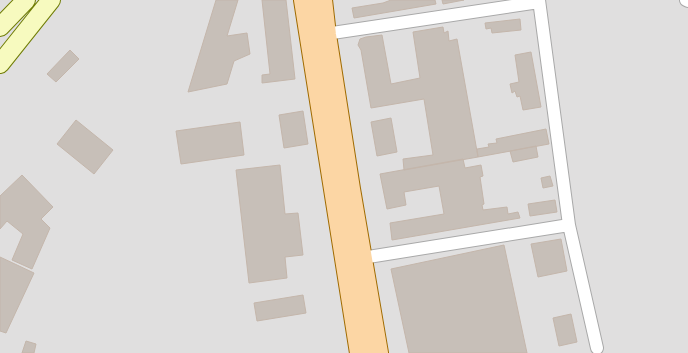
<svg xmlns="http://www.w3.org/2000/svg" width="688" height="353" font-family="'Sofia Sans Condensed',sans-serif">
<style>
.residential{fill:#e0dfdf}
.building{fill:#c7bfb8;stroke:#c4b6ab}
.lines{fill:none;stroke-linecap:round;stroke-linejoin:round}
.street-casing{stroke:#a9a9a9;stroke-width:14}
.secondary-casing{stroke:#707d05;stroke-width:20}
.primary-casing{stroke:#a06b00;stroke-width:22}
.street{stroke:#fff;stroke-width:12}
.secondary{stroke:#f7fabf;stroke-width:18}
.primary{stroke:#fcd6a4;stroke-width:20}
</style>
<rect width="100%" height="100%" fill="#f2efe9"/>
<path class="residential" d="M 0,0 L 688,0 L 688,353 L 0,353 Z"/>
<path class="building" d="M 216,0 L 238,0 L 227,36 L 247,33 L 250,54 L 234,61 L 227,84 L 188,92 Z
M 262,0 L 286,0 L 295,79 L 262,83 L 262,75 L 270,74 Z
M 391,0 L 435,0 L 436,4 L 354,18 L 352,8 L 383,3 Z
M 442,0 L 464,0 L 443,4 Z
M 520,19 L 521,30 L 492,33 L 491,28 L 486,29 L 485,23 Z
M 443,27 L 444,33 L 448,31 L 449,41 L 457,39 L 478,157 L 404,170 L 403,159 L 433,155 L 424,99 L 371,108 L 361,50 L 358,45 L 360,39 L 366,37 L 382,35 L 391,84 L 420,78 L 413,32 Z
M 70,50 L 79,59 L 56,82 L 47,74 Z
M 531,52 L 541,107 L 523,110 L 520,96 L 517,97 L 515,91 L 512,93 L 510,84 L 519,82 L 515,55 Z
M 303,111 L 308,144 L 284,148 L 279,115 Z
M 391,118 L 397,152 L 377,156 L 371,122 Z
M 76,120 L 113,150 L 94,174 L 57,144 Z
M 240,122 L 244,155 L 181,164 L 176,131 Z
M 546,129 L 549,144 L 478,157 L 477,149 L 489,147 L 488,144 L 497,143 L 496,139 Z
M 536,146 L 538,157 L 513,162 L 510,151 Z
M 463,159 L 465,168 L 481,165 L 483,176 L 480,177 L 484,204 L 482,205 L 483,210 L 507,207 L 508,214 L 518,212 L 520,218 L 392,240 L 390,223 L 444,214 L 439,186 L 404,192 L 406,205 L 387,209 L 380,174 Z
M 280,165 L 285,214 L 298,213 L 303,255 L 285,257 L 287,278 L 249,283 L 236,170 Z
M 22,175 L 53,207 L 41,219 L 50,228 L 32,269 L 12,260 L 23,234 L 7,221 L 0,229 L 0,196 Z
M 550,176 L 553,186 L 543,188 L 541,178 Z
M 555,200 L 557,212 L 530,216 L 528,204 Z
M 561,239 L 567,271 L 538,277 L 531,244 Z
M 504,245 L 527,353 L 409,353 L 391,269 Z
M 0,257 L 34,273 L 6,333 L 0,331 Z
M 303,295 L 306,313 L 257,321 L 254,303 Z
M 571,314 L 577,342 L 559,346 L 553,318 Z
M 26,341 L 36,344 L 34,353 L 22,353 Z"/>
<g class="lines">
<defs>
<path id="street" d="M 539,0 L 569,225 L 597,348
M 686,0 L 688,1
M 319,35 L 539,2
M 362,258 L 569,225"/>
<path id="secondary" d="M 0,27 L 26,0
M 0,64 L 51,0"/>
<path id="primary" d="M 304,0 L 360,353
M 322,0 L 326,35 L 350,189 L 378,353"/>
</defs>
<use href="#street" class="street-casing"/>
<use href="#secondary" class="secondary-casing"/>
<use href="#primary" class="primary-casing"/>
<use href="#street" class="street"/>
<use href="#secondary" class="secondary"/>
<use href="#primary" class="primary"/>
</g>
</svg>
